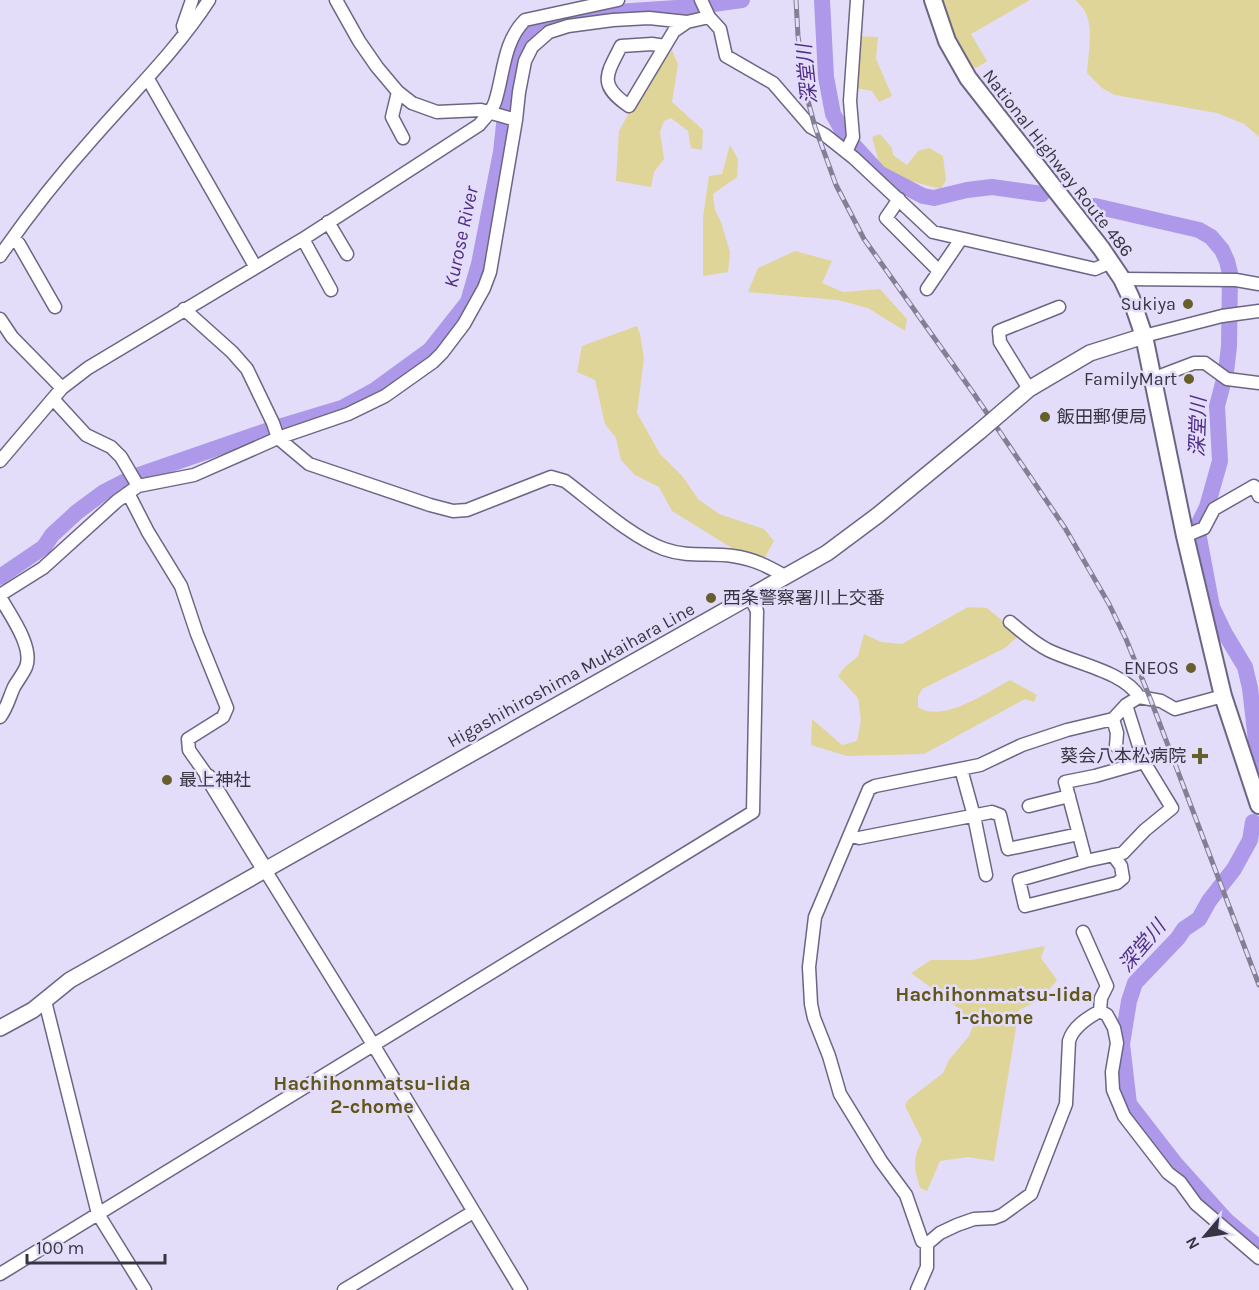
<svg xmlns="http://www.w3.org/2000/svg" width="1259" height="1290" font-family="Karla,'Noto Sans JP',sans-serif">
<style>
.green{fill:#dfd598}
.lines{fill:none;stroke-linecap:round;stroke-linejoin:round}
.river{stroke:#ae98e9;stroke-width:16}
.minor-casing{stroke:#6d6584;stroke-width:15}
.major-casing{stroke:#6d6584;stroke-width:18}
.highway-casing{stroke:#6d6584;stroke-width:20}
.minor{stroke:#fff;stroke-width:12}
.major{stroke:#fff;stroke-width:15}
.highway{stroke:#fff;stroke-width:16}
.rail-casing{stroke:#847f94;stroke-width:5}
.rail{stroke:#e3ddf9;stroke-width:3;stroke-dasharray:9;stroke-linecap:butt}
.major-bridge-casing{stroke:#6d6584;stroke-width:18;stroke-linecap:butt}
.major-bridge{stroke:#fff;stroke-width:15}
.poi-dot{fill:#675f2b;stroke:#e3ddf9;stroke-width:2}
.labels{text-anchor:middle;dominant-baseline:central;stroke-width:5;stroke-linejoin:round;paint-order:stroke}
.street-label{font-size:18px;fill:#383543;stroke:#e3ddf9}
.poi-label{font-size:18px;fill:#383543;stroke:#e3ddf9;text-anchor:end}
.water-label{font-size:20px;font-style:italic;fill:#4f2c8a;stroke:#e3ddf9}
.neighbourhood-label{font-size:20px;font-weight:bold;fill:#605619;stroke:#e3ddf9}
</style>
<rect width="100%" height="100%" fill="#e3ddf9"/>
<path class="green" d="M 940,0 L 1030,0 L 971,34 L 987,61 L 978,67 L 972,68 L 955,40 Z
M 1075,0 L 1259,0 L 1259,137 L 1244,124 L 1217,113 L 1115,95 L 1102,88 L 1087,73 C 1088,48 1098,18 1075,0 Z
M 858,36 L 878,37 L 876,59 L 892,96 L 879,102 L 872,91 L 856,88 Z
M 672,50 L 678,65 L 672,102 L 703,130 L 702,150 L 691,148 L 688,131 L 671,118 L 664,121 L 660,132 L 664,159 L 654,172 L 651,187 L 616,181 L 619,131 L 635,102 Z
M 880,134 L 892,148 L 893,155 L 907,165 L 918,151 L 929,148 L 943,156 L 946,180 L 941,189 L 891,176 L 880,166 L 872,137 Z
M 730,145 L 738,159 L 737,177 L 713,194 L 715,210 L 721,222 L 730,252 L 728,272 L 703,276 L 703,217 L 709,176 L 722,174 Z
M 795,251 L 832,261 L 822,283 L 843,292 L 880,289 L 907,319 L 905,331 L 868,308 L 838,300 L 748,292 L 758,268 Z
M 637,326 L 640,334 L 644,358 L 637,413 L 660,454 L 683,477 L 698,499 L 719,514 L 764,529 L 774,541 L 764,559 L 735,550 L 672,511 L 659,487 L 635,475 L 621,460 L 616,438 L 605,424 L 595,380 L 577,372 L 582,346 Z
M 968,607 L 987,608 L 1019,635 L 1005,648 L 922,689 L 918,697 L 918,707 C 941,724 988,692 1010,680 L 1037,695 L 1034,702 L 1025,699 L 924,754 L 847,756 L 811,745 L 812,719 L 842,745 L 857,741 L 861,720 L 858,698 L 838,676 L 845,667 L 858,656 L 864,634 L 881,642 L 902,644 Z
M 1045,946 L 1041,958 L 1057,980 L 1042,999 L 1019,1010 L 994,1161 L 968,1157 L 940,1161 L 927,1191 L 920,1188 C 914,1167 912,1160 922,1140 L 905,1106 L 908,1100 L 943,1073 L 949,1060 L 969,1036 L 973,1026 L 961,1010 L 911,973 L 931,960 L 972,960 Z"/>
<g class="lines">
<path class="river" d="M 822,0 L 826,77 L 833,114 L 846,137 L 879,173 L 923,196 L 934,198 L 967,190 L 992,187 L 1042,194
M 1095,206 L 1199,230 L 1211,237 L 1222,250 L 1227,261 L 1230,273 L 1229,346 L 1226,372 L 1217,406 L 1220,461 L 1207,507 L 1197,527 L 1212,607 L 1224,632 L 1245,667 L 1250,688 L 1259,767
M 0,577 L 44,547 L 52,535 L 77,512 L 104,492 L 133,477 L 269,430 L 342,408 L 375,390 L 430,350 L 468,302 L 479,264 L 501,152 L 509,80 L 518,44 L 528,30 L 538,21 L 572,15 L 691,7 L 742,0
M 1253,822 L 1250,840 L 1234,869 L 1209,901 L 1199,919 L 1184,929 L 1178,938 L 1135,983 L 1129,1001 L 1122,1044 L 1129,1104 L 1174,1162 L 1226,1220 L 1259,1248"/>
<defs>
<path id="minor" d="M 336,0 L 359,41 L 377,67 L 398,92 L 412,103 L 437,112 L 481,110 L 516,120
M 701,0 L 709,17 L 720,29 L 726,56 L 773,83 L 811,127 L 825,135 L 854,158 L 933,232 L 1095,269 L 1111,262
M 185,33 L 183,26 L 192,0
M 665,46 L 652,44 L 621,46 C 606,75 598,85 629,106 L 674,31 L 687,22
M 148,79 L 255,266
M 398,92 L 392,117 L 403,138
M 846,152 L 853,137 L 850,101 L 857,0
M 899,199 L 886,218 L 939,271
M 328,222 L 347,254
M 13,238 L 19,244 L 55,307
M 303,239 L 331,290
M 0,256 C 29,214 60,175 94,137 C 133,92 176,51 209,0
M 1122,279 L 1236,280 L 1259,284
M 927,289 L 961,239
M 184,309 L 232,352 L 247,369 L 273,423 L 278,438 L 309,464 L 430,505 L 453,511 L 467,510 L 551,477 L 565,481 C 593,502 631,537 664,549 C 689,558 710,552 733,556 C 754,559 767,566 785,576
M 0,319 L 12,337 L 62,388
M 1144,336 L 1222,316 L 1259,311
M 1152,379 L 1194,363 L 1205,363 L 1227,379 L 1259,383
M 1029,389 L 1000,342 L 999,331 L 1059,307
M 53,399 L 86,435 L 111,447 L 121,457 L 138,486
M 0,461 L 62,388 L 88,368 L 303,239 L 479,125 C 485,118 492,111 495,102 C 504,74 503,42 525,20 L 618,0
M 128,493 L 148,532 L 181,586 L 197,634 L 227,708 L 223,717 L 188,739 L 189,750 L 208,777
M 1185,536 L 1204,528 L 1214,509 L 1254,486 L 1259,496
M 0,595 L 43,568 L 117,501 L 138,486 L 194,475 L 278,438 L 348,414 L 385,396 L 433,362 L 442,353 L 464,324 L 484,288 L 490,272 L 516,120 L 519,92 L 525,61 L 532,47 L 549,32 L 568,26 L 613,20 L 649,18 L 687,22 L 709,17
M 0,597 C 10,615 34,647 26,667 C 23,674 18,680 14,687 C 9,698 7,708 0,717
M 1010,622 C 1022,632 1034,643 1048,650 C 1074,663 1125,672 1139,697
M 1113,719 L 1117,733 L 1116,746
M 961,769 L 974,816 L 986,875
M 1029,806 L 1069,796
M 851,835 L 859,838 L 992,812 L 1000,815 L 1008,849 L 1079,834
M 1113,855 L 1121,866 L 1123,878 L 1117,883 L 1025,906 L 1019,880 L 1086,861 L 1123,853 L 1145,830 L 1172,808 L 1144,762 L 1126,705
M 1086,861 L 1065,782 L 1095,776 L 1144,762
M 265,870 L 374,1046 L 521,1290
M 1083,932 L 1107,986 L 1101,998 L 1100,1011
M 45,1001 L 98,1214 L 145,1290
M 1100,1011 L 1107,1015 L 1114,1028 L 1117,1043 L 1112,1072 L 1113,1090 L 1124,1116 L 1168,1173 L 1180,1182 L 1196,1204 L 1259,1258
M 927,1244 L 922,1241 L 906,1195 L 881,1161 L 840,1094 L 829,1056 L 814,1018 L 811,1004 L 809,967 L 815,917 L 869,789 L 875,786 L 980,765 L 1022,745 L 1067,730 L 1113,719 L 1126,705 L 1139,697 L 1161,701 L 1175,709 L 1223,696
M 0,1274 L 753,812 L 757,611 L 750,596
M 344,1290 L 473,1212
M 917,1290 L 927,1267 L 927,1244 L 940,1233 L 957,1225 L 974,1219 L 994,1218 L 1002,1215 L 1031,1194 L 1066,1104 L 1069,1041 C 1073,1027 1087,1018 1100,1011"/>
<path id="major" d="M 1001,413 L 1029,389 L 1090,353 L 1144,336
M 208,777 L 265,870
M 0,1028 L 33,1010 L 70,980 L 827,553 L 878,515 L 980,431"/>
<path id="highway" d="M 933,0 L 947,41 L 968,78 L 1101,248 L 1122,279 L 1131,298 L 1144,336 L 1185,536 L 1223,696 L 1259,805"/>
</defs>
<use href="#minor" class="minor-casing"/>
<use href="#major" class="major-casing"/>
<use href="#highway" class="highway-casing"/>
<use href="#minor" class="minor"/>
<use href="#major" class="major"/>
<use href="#highway" class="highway"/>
<defs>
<path id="rail" d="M 796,0 L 798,36 L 807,97 L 815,127 L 836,185 L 864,239 L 974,394 L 1065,528 L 1109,604 L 1126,639 L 1150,698 L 1259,985"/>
</defs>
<use href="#rail" class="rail-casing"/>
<use href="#rail" class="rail"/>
<defs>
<path id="major-bridge" d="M 980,431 L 1001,413"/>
</defs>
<use href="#major-bridge" class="major-bridge-casing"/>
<use href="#major-bridge" class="major-bridge"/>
</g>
<g class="poi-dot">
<circle cx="1188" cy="304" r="6"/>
<circle cx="1189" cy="379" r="6"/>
<circle cx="1045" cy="417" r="6"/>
<circle cx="711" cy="598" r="6"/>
<circle cx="1191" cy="668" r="6"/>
<path d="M1197 747h6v6h6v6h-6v6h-6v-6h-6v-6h6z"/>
<circle cx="167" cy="780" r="6"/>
</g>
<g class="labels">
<g class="street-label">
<text transform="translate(1058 163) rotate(52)">National Highway Route 486</text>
<text transform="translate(571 675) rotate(-29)">Higashihiroshima Mukaihara Line</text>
</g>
<g class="poi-label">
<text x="1176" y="304">Sukiya</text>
<text x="1177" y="379">FamilyMart</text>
<text x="1057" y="417" text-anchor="start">飯田郵便局</text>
<text x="723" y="598" text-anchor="start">西条警察署川上交番</text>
<text x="1179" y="668">ENEOS</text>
<text x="1186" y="756">葵会八本松病院</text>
<text x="179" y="780" text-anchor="start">最上神社</text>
</g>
<g class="water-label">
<text transform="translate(807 74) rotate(-96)">深堂川</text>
<text transform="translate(461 237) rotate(-78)">Kurose River</text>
<text transform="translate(1198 427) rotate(-88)">深堂川</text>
<text transform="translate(1142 946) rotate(-50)">深堂川</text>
</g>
<g class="neighbourhood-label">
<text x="994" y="994">Hachihonmatsu-Iida<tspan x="994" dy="23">1-chome</tspan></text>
<text x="372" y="1083">Hachihonmatsu-Iida<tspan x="372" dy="23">2-chome</tspan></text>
</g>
</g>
<g transform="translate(1205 1236) rotate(241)" stroke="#e3ddf9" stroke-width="4.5" paint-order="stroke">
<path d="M0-4.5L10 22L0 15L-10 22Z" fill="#383543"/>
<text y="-9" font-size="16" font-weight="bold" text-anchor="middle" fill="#383543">N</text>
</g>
<path d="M27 1254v9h138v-9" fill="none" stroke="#383543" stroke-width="3"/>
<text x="36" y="1254" font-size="18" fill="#383543" stroke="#e3ddf9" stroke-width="4.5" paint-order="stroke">100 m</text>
</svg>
